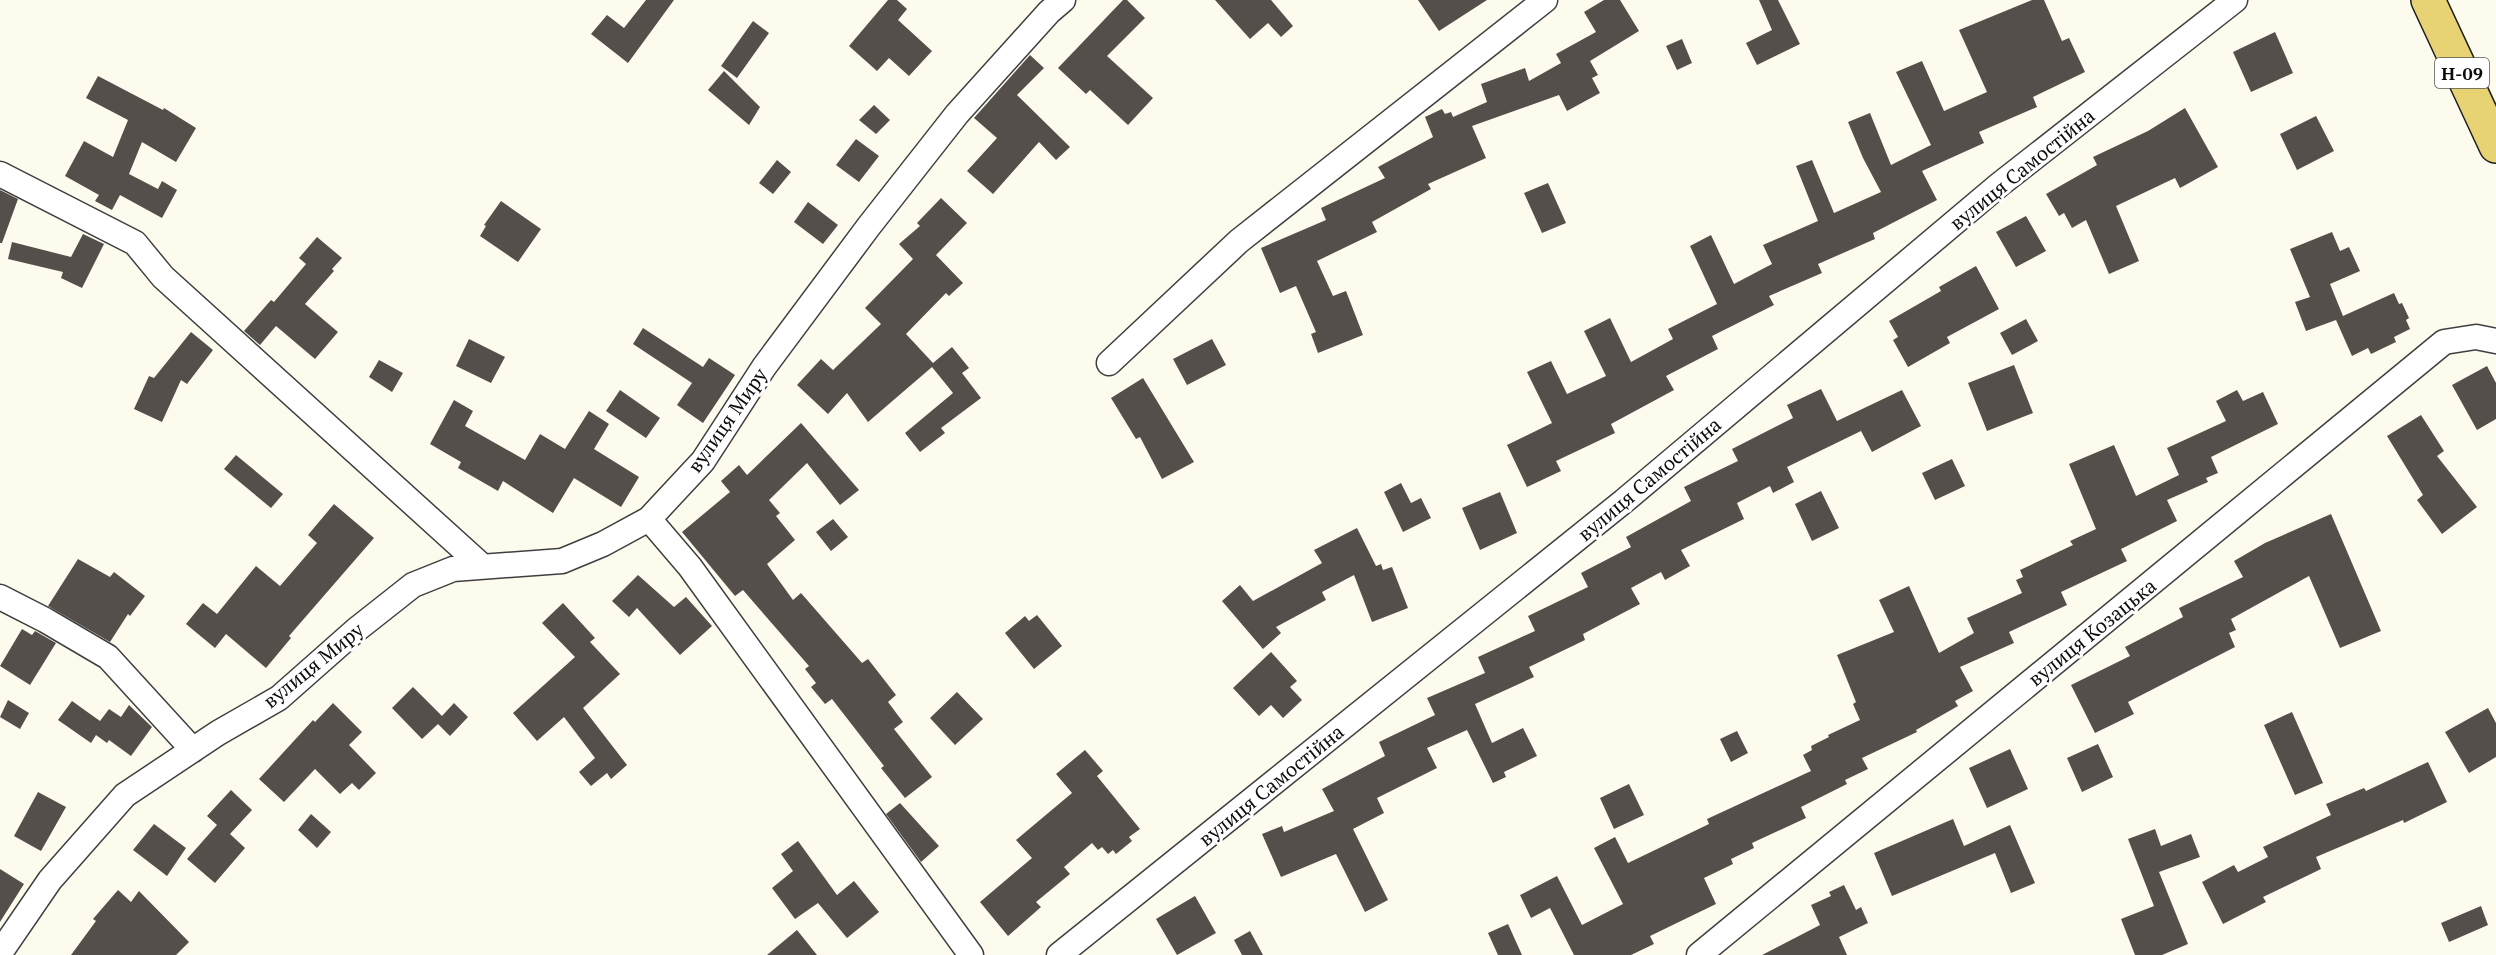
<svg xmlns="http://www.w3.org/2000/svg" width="2496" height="955" font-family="'PT Serif',serif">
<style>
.building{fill:#544f4a}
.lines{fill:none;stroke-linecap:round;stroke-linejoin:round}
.street-casing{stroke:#3f3f3f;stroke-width:27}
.primary-casing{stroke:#1d1d1d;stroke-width:36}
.street{stroke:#fff;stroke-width:24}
.primary{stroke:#e7d374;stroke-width:33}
.labels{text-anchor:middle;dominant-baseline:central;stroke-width:6;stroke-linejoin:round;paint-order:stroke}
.shield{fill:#fff;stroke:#555;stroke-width:1.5}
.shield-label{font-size:18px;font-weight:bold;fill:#0c0c0c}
.street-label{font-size:20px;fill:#0c0c0c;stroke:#fff}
</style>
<rect width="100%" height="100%" fill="#fdfbee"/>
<path class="building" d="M 646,0 L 674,0 L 628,63 L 591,34 L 607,15 L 624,28 Z
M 888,0 L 897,0 L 907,9 L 898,20 L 932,51 L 909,76 L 889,58 L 877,71 L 849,46 Z
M 1123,0 L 1127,0 L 1145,18 L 1107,56 L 1153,98 L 1128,125 L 1090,90 L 1086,94 L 1058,68 Z
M 1215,0 L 1271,0 L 1293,26 L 1281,37 L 1268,23 L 1250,39 Z
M 1418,0 L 1487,0 L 1439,31 Z
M 1604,0 L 1620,0 L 1639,31 L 1590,61 L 1598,75 L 1592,78 L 1600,93 L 1567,111 L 1559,95 L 1472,126 L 1486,158 L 1428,184 L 1431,189 L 1372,222 L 1377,232 L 1317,261 L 1333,296 L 1346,291 L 1363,335 L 1318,353 L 1311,334 L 1316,332 L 1296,286 L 1280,293 L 1261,248 L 1326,220 L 1321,208 L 1385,178 L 1378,167 L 1433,137 L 1425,117 L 1442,109 L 1445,114 L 1451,112 L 1453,117 L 1487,102 L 1481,84 L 1525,68 L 1529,81 L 1561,63 L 1556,54 L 1596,32 L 1584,12 Z
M 1759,0 L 1778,0 L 1800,44 L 1757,65 L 1746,43 L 1772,30 Z
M 2032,0 L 2044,0 L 2062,41 L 2069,38 L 2085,72 L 2033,97 L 2037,107 L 1979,132 L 1984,143 L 1922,171 L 1937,200 L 1873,233 L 1875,239 L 1818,264 L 1822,273 L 1769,296 L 1774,305 L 1712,336 L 1718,349 L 1666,376 L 1674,390 L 1611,424 L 1615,433 L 1556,461 L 1561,471 L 1527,487 L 1507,445 L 1552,423 L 1527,372 L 1551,361 L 1567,394 L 1606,376 L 1584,331 L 1610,318 L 1631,362 L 1673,339 L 1668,329 L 1717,304 L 1690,246 L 1711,235 L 1734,284 L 1772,264 L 1763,245 L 1818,221 L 1796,166 L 1812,160 L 1834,213 L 1881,192 L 1863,158 L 1848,122 L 1870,113 L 1891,165 L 1931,145 L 1896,72 L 1922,61 L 1944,111 L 1987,92 L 1959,30 Z
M 753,21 L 769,33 L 737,78 L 721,66 Z
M 2275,32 L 2293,73 L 2251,92 L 2233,52 Z
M 1682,39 L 1692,63 L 1677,70 L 1666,46 Z
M 1030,55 L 1044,68 L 1017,95 L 1070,147 L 1056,160 L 1039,142 L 993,194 L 967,171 L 997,138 L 974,118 Z
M 724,71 L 760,107 L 749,125 L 708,90 Z
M 98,76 L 163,110 L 164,108 L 196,128 L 176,162 L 142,142 L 129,174 L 158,189 L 162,181 L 177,190 L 162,218 L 120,195 L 112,210 L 95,201 L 99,195 L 65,176 L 84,141 L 113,157 L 128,120 L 86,98 Z
M 874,105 L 890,120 L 876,134 L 859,120 Z
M 2185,108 L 2218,167 L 2180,188 L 2175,178 L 2116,206 L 2139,261 L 2109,274 L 2086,220 L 2072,228 L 2064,213 L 2059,216 L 2046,194 L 2097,165 L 2093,157 L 2148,131 Z
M 2316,116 L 2334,151 L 2297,170 L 2280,134 Z
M 856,139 L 879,156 L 859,182 L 836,165 Z
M 777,160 L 791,172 L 773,194 L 759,183 Z
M 1548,183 L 1566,223 L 1542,233 L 1524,193 Z
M 0,190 L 18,199 L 2,243 L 0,243 Z
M 941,198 L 967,223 L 936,255 L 963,283 L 949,296 L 946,293 L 906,334 L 933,363 L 952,347 L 969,368 L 962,373 L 981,398 L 941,428 L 945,433 L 920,452 L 905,433 L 953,393 L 932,367 L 868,422 L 847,393 L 828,414 L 797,385 L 821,359 L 833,370 L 881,324 L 865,308 L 913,259 L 899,244 L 920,226 L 917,223 Z
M 501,201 L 541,229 L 518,262 L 480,236 L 486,226 L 484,225 Z
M 808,202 L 838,225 L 823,244 L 794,222 Z
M 2026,216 L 2046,251 L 2016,267 L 1996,232 Z
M 2332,232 L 2340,251 L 2349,247 L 2360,271 L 2330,284 L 2343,316 L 2394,293 L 2399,304 L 2402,303 L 2409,318 L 2406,320 L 2410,329 L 2394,337 L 2396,342 L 2371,354 L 2368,348 L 2352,356 L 2336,320 L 2306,331 L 2295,302 L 2310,297 L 2290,249 Z
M 83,234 L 104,244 L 82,288 L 61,278 L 63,272 L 8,259 L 12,242 L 71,257 Z
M 317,237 L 342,258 L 332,269 L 334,271 L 305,304 L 338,332 L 315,359 L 276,326 L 260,345 L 244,331 L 271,300 L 274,302 L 306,264 L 299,258 Z
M 1976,266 L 1999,309 L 1947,337 L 1950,343 L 1908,367 L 1893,340 L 1898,337 L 1889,321 L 1941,291 L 1939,287 Z
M 2026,319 L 2038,341 L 2012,355 L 2000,333 Z
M 643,328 L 703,367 L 709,358 L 735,375 L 703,423 L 677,405 L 692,383 L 633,344 Z
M 191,332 L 213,350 L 187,384 L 181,380 L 162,422 L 134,409 L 149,376 L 154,378 Z
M 469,339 L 505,357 L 491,383 L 456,366 Z
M 1212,339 L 1226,365 L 1187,385 L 1173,359 Z
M 379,360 L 403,373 L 392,392 L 369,377 Z
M 2014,365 L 2033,413 L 1987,431 L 1968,383 Z
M 2487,366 L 2496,383 L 2496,419 L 2477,430 L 2452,385 Z
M 1143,378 L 1194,462 L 1162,479 L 1140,437 L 1136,439 L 1111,398 Z
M 1821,389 L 1837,421 L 1902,390 L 1921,426 L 1872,452 L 1861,431 L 1787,467 L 1794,482 L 1773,493 L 1770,486 L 1737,503 L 1744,519 L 1681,550 L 1690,566 L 1665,580 L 1661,572 L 1631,588 L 1640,604 L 1583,634 L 1585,640 L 1529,667 L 1534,677 L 1475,704 L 1492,743 L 1523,728 L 1537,756 L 1504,772 L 1506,777 L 1493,783 L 1467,730 L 1427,748 L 1437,768 L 1377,798 L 1384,813 L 1353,829 L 1388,900 L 1365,912 L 1336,854 L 1281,877 L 1262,834 L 1282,826 L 1284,832 L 1334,811 L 1322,789 L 1385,756 L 1379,742 L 1435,715 L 1427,698 L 1485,673 L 1478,657 L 1535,631 L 1528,616 L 1588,587 L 1581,573 L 1631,547 L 1626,537 L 1691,501 L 1684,487 L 1738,461 L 1732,449 L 1793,418 L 1787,405 Z
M 620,390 L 660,418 L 646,438 L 606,411 Z
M 2237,390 L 2243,401 L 2263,392 L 2278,424 L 2211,457 L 2218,473 L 2206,478 L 2208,482 L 2167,500 L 2177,521 L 2121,549 L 2127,561 L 2061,592 L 2067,605 L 2009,632 L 2014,643 L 1960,667 L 1973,691 L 1955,701 L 1958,706 L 1916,730 L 1917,732 L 1862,758 L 1868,769 L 1845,780 L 1847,784 L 1801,807 L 1806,818 L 1752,843 L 1754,848 L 1731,859 L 1733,864 L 1704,878 L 1716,904 L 1650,936 L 1654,944 L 1631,955 L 1574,955 L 1550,908 L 1531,918 L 1520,895 L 1557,876 L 1582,925 L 1623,904 L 1594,848 L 1615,837 L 1628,863 L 1709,824 L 1707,819 L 1811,771 L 1803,755 L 1812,750 L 1811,746 L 1829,737 L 1828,735 L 1860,720 L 1853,704 L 1856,702 L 1837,655 L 1894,632 L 1879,600 L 1909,586 L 1939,653 L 1974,633 L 1967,618 L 2022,593 L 2016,580 L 2023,577 L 2020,570 L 2073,545 L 2070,541 L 2096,529 L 2069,464 L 2114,445 L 2136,496 L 2179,475 L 2167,448 L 2226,421 L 2216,401 Z
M 454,400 L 473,411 L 465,426 L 525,460 L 540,434 L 565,449 L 589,411 L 609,424 L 594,449 L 639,477 L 621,507 L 574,478 L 553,513 L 503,481 L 498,491 L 458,468 L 461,462 L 430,444 Z
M 2421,415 L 2444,451 L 2437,456 L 2477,507 L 2442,534 L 2417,500 L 2423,495 L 2387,436 Z
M 801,423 L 859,490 L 840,505 L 807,463 L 769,500 L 780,513 L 776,516 L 795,540 L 767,564 L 793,600 L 801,593 L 862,663 L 868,659 L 896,695 L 888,702 L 903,722 L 894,729 L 932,777 L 905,798 L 881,768 L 884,766 L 832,699 L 825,704 L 811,687 L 816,683 L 805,669 L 809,666 L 743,590 L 735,596 L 682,532 L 730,492 L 721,481 L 739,465 L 747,475 Z
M 236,455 L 283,494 L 271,508 L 224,469 Z
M 1952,459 L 1965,486 L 1935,500 L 1922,473 Z
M 1401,483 L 1411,503 L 1421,498 L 1431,518 L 1403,532 L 1384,492 Z
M 1821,491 L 1839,528 L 1812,541 L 1795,504 Z
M 1500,492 L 1517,533 L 1480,550 L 1462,508 Z
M 334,504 L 374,538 L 289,636 L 291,638 L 266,668 L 226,634 L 215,648 L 186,624 L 203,603 L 217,614 L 256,566 L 280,586 L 317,543 L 308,535 Z
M 2331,514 L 2381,631 L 2340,648 L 2309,576 L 2231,619 L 2236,630 L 2229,633 L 2235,647 L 2128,702 L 2134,714 L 2095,733 L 2071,685 L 2130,656 L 2125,647 L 2183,617 L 2179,608 L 2243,577 L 2234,561 L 2265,543 Z
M 833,519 L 848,537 L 831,551 L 816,532 Z
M 1357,528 L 1376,566 L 1381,564 L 1383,570 L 1392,567 L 1408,608 L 1372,622 L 1354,575 L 1322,592 L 1326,600 L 1276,627 L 1281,633 L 1263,649 L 1222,601 L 1240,585 L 1253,601 L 1322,563 L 1314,550 Z
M 78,559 L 110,577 L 114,572 L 145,596 L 130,616 L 128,614 L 110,642 L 48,606 Z
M 638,575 L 674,607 L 686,597 L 712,626 L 680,655 L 637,608 L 629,617 L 612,601 Z
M 563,603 L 595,638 L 590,642 L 620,674 L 583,708 L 627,765 L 611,779 L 607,773 L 591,786 L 579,772 L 595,758 L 564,717 L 537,741 L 513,713 L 575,657 L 542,623 Z
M 1037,615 L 1062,646 L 1034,669 L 1005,633 L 1025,616 L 1029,621 Z
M 22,629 L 32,635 L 35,631 L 56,643 L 30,685 L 0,666 Z
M 1271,652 L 1297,681 L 1290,687 L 1302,700 L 1283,718 L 1271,705 L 1259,716 L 1233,688 Z
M 413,687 L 442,716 L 454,703 L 468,717 L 450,736 L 438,724 L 422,739 L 392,708 Z
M 957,692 L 983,719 L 955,745 L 930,718 Z
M 8,700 L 29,713 L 20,729 L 0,717 Z
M 72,701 L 100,721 L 109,709 L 121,717 L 129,705 L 152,727 L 131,756 L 109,740 L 107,743 L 96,735 L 91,743 L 58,720 Z
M 333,703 L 362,732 L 349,745 L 376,773 L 359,790 L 352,783 L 340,794 L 315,769 L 284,802 L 259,779 L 313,720 L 315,722 Z
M 2488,708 L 2496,723 L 2496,757 L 2469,773 L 2445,732 Z
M 2292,712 L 2323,783 L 2295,795 L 2264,725 Z
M 1737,731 L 1748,753 L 1731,762 L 1720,739 Z
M 2098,744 L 2113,777 L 2082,792 L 2067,758 Z
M 2010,749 L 2028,789 L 1987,808 L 1969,768 Z
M 1085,750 L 1103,771 L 1097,776 L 1140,829 L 1129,837 L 1132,841 L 1116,854 L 1113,850 L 1108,854 L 1102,847 L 1098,850 L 1092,843 L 1064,867 L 1070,874 L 1036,902 L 1041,907 L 1008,936 L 980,902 L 1032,858 L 1016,840 L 1072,793 L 1056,774 Z
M 2428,762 L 2447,802 L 2404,823 L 2403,820 L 2316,857 L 2321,869 L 2263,897 L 2266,902 L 2223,924 L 2202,882 L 2234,865 L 2238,872 L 2268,857 L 2263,847 L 2331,815 L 2326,804 L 2364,788 L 2366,791 Z
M 1629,784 L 1644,815 L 1614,829 L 1600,798 Z
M 231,790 L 252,810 L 230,834 L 245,848 L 215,883 L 187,859 L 217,825 L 207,816 Z
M 38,792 L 66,807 L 41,851 L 14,836 Z
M 900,803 L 939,846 L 921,862 L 886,814 Z
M 311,814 L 331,832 L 317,848 L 298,830 Z
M 1953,819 L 1964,846 L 2010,825 L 2035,883 L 2011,893 L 1995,853 L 1892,896 L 1874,853 Z
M 154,824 L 186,848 L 167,876 L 133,850 Z
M 2155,829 L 2161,846 L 2191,834 L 2200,857 L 2159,872 L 2188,944 L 2162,955 L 2135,955 L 2121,919 L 2154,906 L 2128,839 Z
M 798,841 L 837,895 L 854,881 L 879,912 L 847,938 L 818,903 L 795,919 L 772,888 L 793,871 L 781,854 Z
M 0,869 L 24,884 L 0,922 Z
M 1844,885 L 1856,910 L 1861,907 L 1868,923 L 1839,937 L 1847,955 L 1762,955 L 1820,925 L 1811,905 L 1831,896 L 1829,892 Z
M 118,890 L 131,902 L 139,891 L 189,942 L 176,955 L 71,955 L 96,921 L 93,919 Z
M 1195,896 L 1216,933 L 1177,955 L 1156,919 Z
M 2481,906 L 2488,925 L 2449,942 L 2441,923 Z
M 1508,924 L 1522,955 L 1498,955 L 1488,933 Z
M 797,930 L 817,955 L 767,955 Z
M 1250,931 L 1263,955 L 1242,955 L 1234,940 Z"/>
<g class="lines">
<defs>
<path id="street" d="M 0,174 L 135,243 L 163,277 L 482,566
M 1109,363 L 1239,241 L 1545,0
M 649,519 L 690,567 L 971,955
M 0,597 L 45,620 L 108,657 L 193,750
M 0,953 L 50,880 L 125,795 L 218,733 L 279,698 L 356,630 L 413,585 L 453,569 L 562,561 L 603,544 L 649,519 L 703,461 L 764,367 L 869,226 L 957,114 L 1049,12 L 1063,0
M 1059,955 L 1624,501 L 1999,185 L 2235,0
M 1699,955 L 2444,342 L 2476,337 L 2496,341"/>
<path id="primary" d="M 2428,0 L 2496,146"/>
</defs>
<use href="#street" class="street-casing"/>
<use href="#primary" class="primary-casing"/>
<use href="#street" class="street"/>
<use href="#primary" class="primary"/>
</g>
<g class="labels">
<rect class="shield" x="2435" y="58" width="54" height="30" rx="4.5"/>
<g class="shield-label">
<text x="2462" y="73">Н-09</text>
</g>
<g class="street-label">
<text transform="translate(2022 169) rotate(-39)">вулиця Самостійна</text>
<text transform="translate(727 420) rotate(-55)">вулиця Миру</text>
<text transform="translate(1649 479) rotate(-40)">вулиця Самостійна</text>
<text transform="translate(2092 632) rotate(-39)">вулиця Козацька</text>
<text transform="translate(313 665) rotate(-39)">вулиця Миру</text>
<text transform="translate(1271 785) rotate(-39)">вулиця Самостійна</text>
</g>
</g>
</svg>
